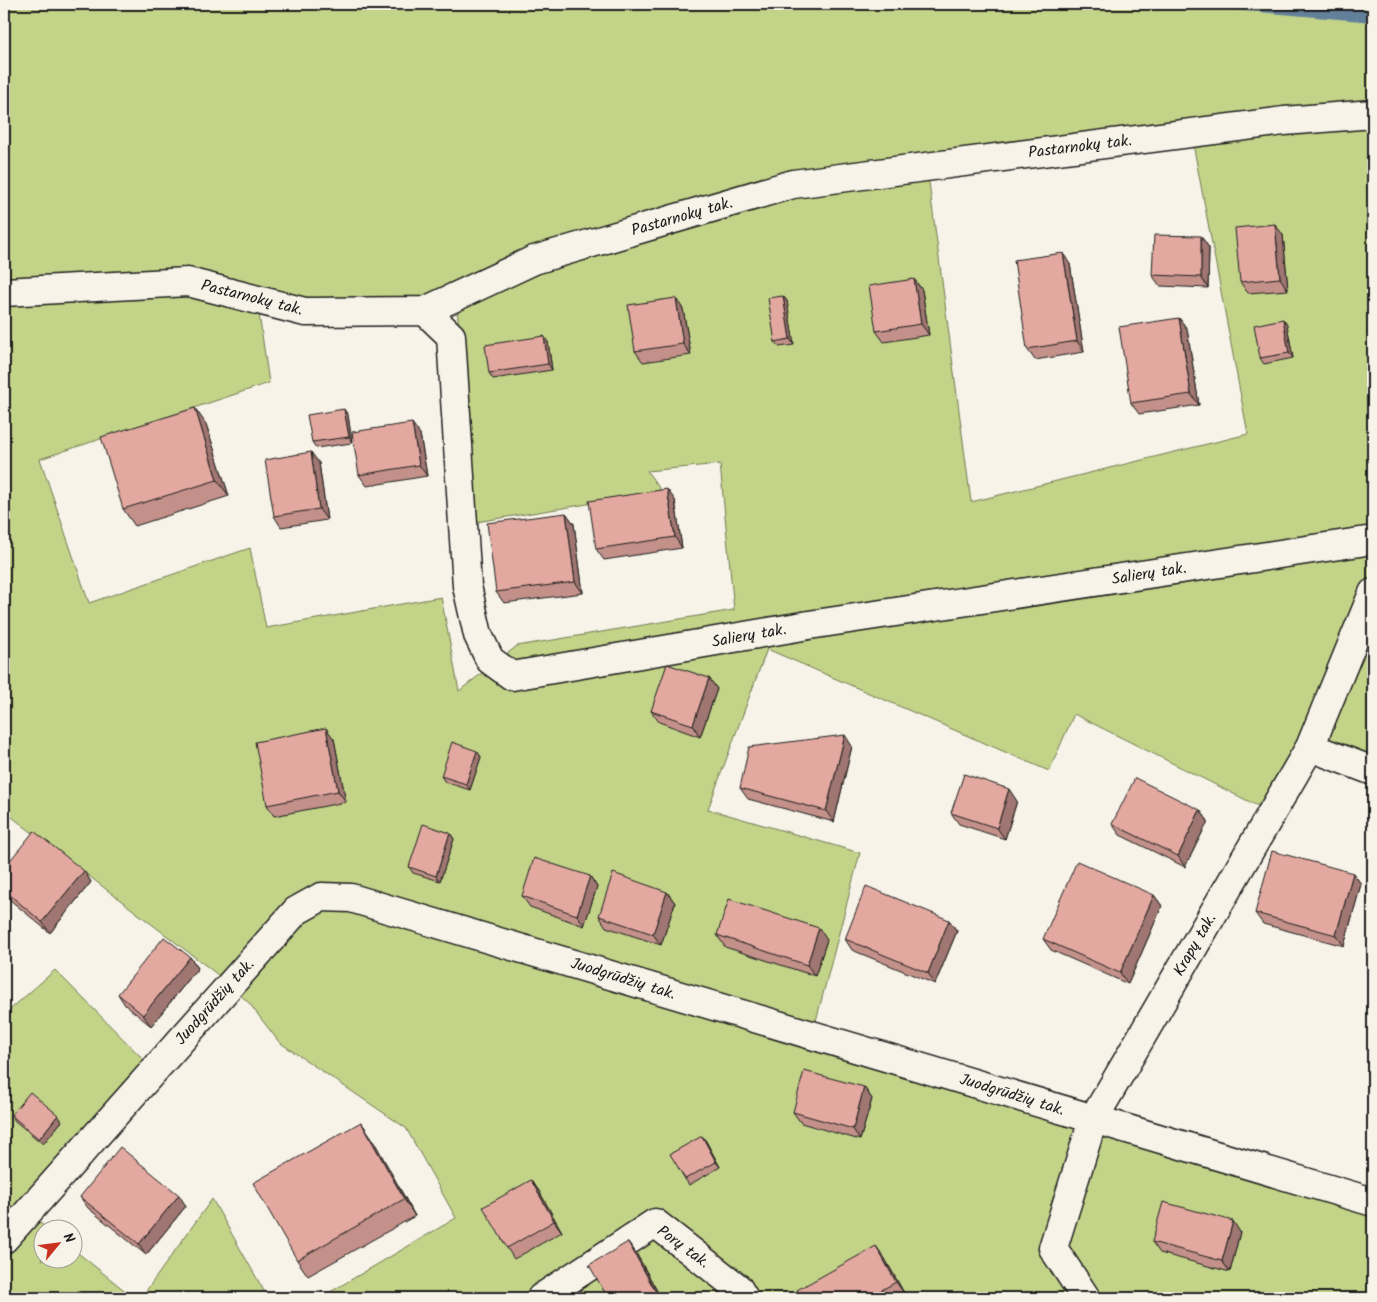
<svg xmlns="http://www.w3.org/2000/svg" width="1377" height="1302" font-family="Kalam,sans-serif">
<style>
.green{fill:#c3d489;stroke:#707852;fill-rule:evenodd}
.lines{fill:none;stroke-linecap:round;stroke-linejoin:round}
.stream{stroke:#63809b;stroke-width:12}
.minor-casing{stroke:#1c1c1c;stroke-width:31}
.minor{stroke:#f7f3e8;stroke-width:28}
.wall{fill:#c3918a;stroke:#1c1c1c}
.shaded-wall{fill:#9f7671;stroke:#1c1c1c}
.building{fill:#e3a9a1;stroke:#1c1c1c}
.labels{text-anchor:middle;dominant-baseline:central;stroke-width:4;stroke-linejoin:round;paint-order:stroke}
.street-label{font-size:16px;fill:#1c1c1c;stroke:#f7f3e8}
</style>
<rect width="100%" height="100%" fill="#f7f3e8"/>
<filter id="ink" filterUnits="userSpaceOnUse"><feTurbulence type="fractalNoise" baseFrequency=".02" numOctaves="2"/><feDisplacementMap in="SourceGraphic" scale="10" xChannelSelector="R" yChannelSelector="G"/><feConvolveMatrix kernelMatrix="1 2 1 2 8 2 1 2 1" color-interpolation-filters="sRGB"/></filter>
<g filter="url(#ink)">
<path class="green" d="M 4,4 L 1373,4 L 1373,771 L 1310,747 L 1272,813 L 1074,714 L 1049,771 L 767,649 L 708,809 L 860,853 L 812,1036 L 1373,1202 L 1373,1298 L 320,1298 L 456,1218 L 406,1128 L 279,1042 L 249,1003 L 222,978 L 4,811 ZM 1191,133 L 1248,434 L 971,502 L 927,167 ZM 456,297 L 476,522 L 662,492 L 647,471 L 720,464 L 734,610 L 517,646 L 459,691 L 441,597 L 266,628 L 250,548 L 89,603 L 40,459 L 269,383 L 257,300 Z
M 55,970 L 154,1070 L 27,1213 L 48,1229 L 42,1230 L 42,1260 L 72,1260 L 73,1249 L 134,1298 L 4,1298 L 4,1015 Z
M 212,1199 L 268,1298 L 141,1298 Z"/>
<g class="lines">
<path class="stream" d="M 1234,4 L 1373,16"/>
<defs>
<path id="minor" d="M 4,292 L 188,282 L 305,312 L 425,311 L 534,260 L 793,184 L 1284,121 L 1373,114
M 425,311 L 451,336 L 467,586 L 478,635 L 490,660 L 512,676 L 809,625 L 1373,540
M 1310,747 L 1373,771
M 4,1239 L 296,911 L 321,897 L 351,898 L 1373,1202
M 541,1298 L 655,1223 L 738,1288 L 744,1298
M 1086,1298 L 1053,1248 L 1093,1120 L 1310,747 L 1373,593"/>
</defs>
<use href="#minor" class="minor-casing"/>
<use href="#minor" class="minor"/>
</g>
<path class="wall" d="M 1283,235 L 1288,290 L 1248,293 L 1240,282 Z
M 1201,236 L 1209,248 L 1208,288 L 1160,286 L 1152,275 Z
M 1070,264 L 1084,352 L 1035,360 L 1027,349 Z
M 914,279 L 922,290 L 929,335 L 884,342 L 876,331 Z
M 783,296 L 787,301 L 794,345 L 779,347 L 775,342 Z
M 683,309 L 691,355 L 643,362 L 635,351 Z
M 1179,318 L 1187,329 L 1199,405 L 1139,414 L 1131,403 Z
M 1283,319 L 1287,325 L 1293,358 L 1264,364 L 1260,358 Z
M 548,342 L 552,370 L 493,379 L 489,373 Z
M 348,415 L 352,443 L 316,448 L 312,442 Z
M 206,424 L 229,496 L 135,526 L 123,509 Z
M 420,434 L 427,476 L 367,486 L 359,475 Z
M 319,463 L 327,520 L 281,527 L 274,516 Z
M 675,500 L 682,548 L 604,560 L 596,549 Z
M 566,513 L 574,524 L 583,593 L 504,603 L 496,592 Z
M 709,678 L 717,689 L 700,737 L 659,722 L 651,711 Z
M 334,739 L 346,802 L 274,816 L 267,805 Z
M 852,746 L 834,822 L 748,799 L 740,788 Z
M 477,751 L 481,757 L 470,790 L 445,782 L 441,776 Z
M 1017,801 L 1005,839 L 959,824 L 951,813 Z
M 1200,810 L 1208,821 L 1185,867 L 1120,835 L 1112,824 Z
M 450,833 L 454,839 L 440,881 L 413,873 L 409,867 Z
M 4,868 L 84,871 L 91,882 L 50,933 L 4,895 Z
M 1353,873 L 1361,884 L 1344,946 L 1263,924 L 1255,913 Z
M 590,876 L 597,887 L 584,926 L 530,907 L 522,896 Z
M 667,892 L 675,903 L 661,945 L 606,927 L 599,916 Z
M 1154,895 L 1162,906 L 1128,984 L 1051,950 L 1043,939 Z
M 949,920 L 957,931 L 935,984 L 852,950 L 845,939 Z
M 717,935 L 827,940 L 815,976 L 725,947 Z
M 190,957 L 198,968 L 151,1026 L 125,1005 L 118,994 Z
M 864,1087 L 872,1099 L 860,1140 L 801,1123 L 793,1112 Z
M 11,1115 L 62,1121 L 43,1144 L 15,1121 Z
M 361,1122 L 372,1138 L 415,1216 L 308,1276 L 297,1260 Z
M 702,1136 L 720,1167 L 689,1185 L 685,1179 Z
M 531,1180 L 539,1191 L 562,1232 L 514,1259 L 507,1248 Z
M 80,1197 L 186,1206 L 146,1255 L 88,1208 Z
M 1240,1232 L 1230,1272 L 1160,1253 L 1152,1242 Z
M 628,1242 L 636,1253 L 661,1298 L 608,1298 Z
M 884,1257 L 904,1293 L 894,1298 L 802,1298 Z"/>
<path class="shaded-wall" d="M 1275,224 L 1283,235 L 1288,290 L 1280,278 Z
M 1201,236 L 1209,248 L 1208,288 L 1201,277 Z
M 1063,253 L 1070,264 L 1084,352 L 1077,341 Z
M 914,279 L 922,290 L 929,335 L 921,324 Z
M 783,296 L 787,301 L 794,345 L 790,339 Z
M 676,298 L 683,309 L 691,355 L 683,344 Z
M 1179,318 L 1187,329 L 1199,405 L 1191,394 Z
M 1283,319 L 1287,325 L 1293,358 L 1289,353 Z
M 544,336 L 548,342 L 552,370 L 548,364 Z
M 195,408 L 206,424 L 229,496 L 217,480 Z
M 344,409 L 348,415 L 352,443 L 349,437 Z
M 412,423 L 420,434 L 427,476 L 419,465 Z
M 311,452 L 319,463 L 327,520 L 319,509 Z
M 667,489 L 675,500 L 682,548 L 675,537 Z
M 566,513 L 574,524 L 583,593 L 575,582 Z
M 709,678 L 717,689 L 700,737 L 693,725 Z
M 326,728 L 334,739 L 346,802 L 338,791 Z
M 845,735 L 852,746 L 834,822 L 826,811 Z
M 477,751 L 481,757 L 470,790 L 466,784 Z
M 1009,789 L 1017,801 L 1005,839 L 997,828 Z
M 1200,810 L 1208,821 L 1185,867 L 1178,856 Z
M 450,833 L 454,839 L 440,881 L 436,876 Z
M 84,871 L 91,882 L 50,933 L 42,922 Z
M 1353,873 L 1361,884 L 1344,946 L 1336,935 Z
M 590,876 L 597,887 L 584,926 L 577,915 Z
M 667,892 L 675,903 L 661,945 L 653,934 Z
M 1154,895 L 1162,906 L 1128,984 L 1120,973 Z
M 949,920 L 957,931 L 935,984 L 928,973 Z
M 819,928 L 827,940 L 815,976 L 807,965 Z
M 190,957 L 198,968 L 151,1026 L 143,1015 Z
M 864,1087 L 872,1099 L 860,1140 L 853,1129 Z
M 58,1115 L 62,1121 L 43,1144 L 39,1139 Z
M 361,1122 L 372,1138 L 415,1216 L 404,1199 Z
M 702,1136 L 706,1141 L 720,1167 L 716,1162 Z
M 531,1180 L 539,1191 L 562,1232 L 554,1221 Z
M 179,1195 L 186,1206 L 146,1255 L 139,1244 Z
M 1233,1221 L 1240,1232 L 1230,1272 L 1222,1261 Z
M 628,1242 L 636,1253 L 661,1298 L 660,1298 L 657,1294 Z
M 876,1246 L 884,1257 L 904,1293 L 896,1282 Z"/>
<path class="building" d="M 1275,224 L 1280,278 L 1240,282 L 1235,228 Z
M 1154,235 L 1201,236 L 1201,277 L 1152,275 Z
M 1063,253 L 1077,341 L 1027,349 L 1014,260 Z
M 914,279 L 921,324 L 876,331 L 869,286 Z
M 783,296 L 790,339 L 775,342 L 768,298 Z
M 676,298 L 683,344 L 635,351 L 628,305 Z
M 1179,318 L 1191,394 L 1131,403 L 1119,327 Z
M 1283,319 L 1289,353 L 1260,358 L 1254,325 Z
M 544,336 L 548,364 L 489,373 L 485,345 Z
M 195,408 L 217,480 L 123,509 L 101,437 Z
M 344,409 L 349,437 L 312,442 L 307,415 Z
M 412,423 L 419,465 L 359,475 L 352,432 Z
M 311,452 L 319,509 L 274,516 L 265,460 Z
M 667,489 L 675,537 L 596,549 L 589,501 Z
M 566,513 L 575,582 L 496,592 L 487,523 Z
M 667,664 L 709,678 L 693,725 L 651,711 Z
M 326,728 L 338,791 L 267,805 L 255,742 Z
M 845,735 L 826,811 L 740,788 L 749,747 Z
M 452,742 L 477,751 L 466,784 L 441,776 Z
M 964,774 L 1009,789 L 997,828 L 951,813 Z
M 1135,778 L 1200,810 L 1178,856 L 1112,824 Z
M 423,824 L 450,833 L 436,876 L 409,867 Z
M 34,831 L 84,871 L 42,922 L 4,890 L 4,868 Z
M 1272,851 L 1353,873 L 1336,935 L 1255,913 Z
M 534,858 L 590,876 L 577,915 L 522,896 Z
M 1077,861 L 1154,895 L 1120,973 L 1043,939 Z
M 613,873 L 667,892 L 653,934 L 599,916 Z
M 866,886 L 949,920 L 928,973 L 845,939 Z
M 729,899 L 819,928 L 807,965 L 717,935 Z
M 164,937 L 190,957 L 143,1015 L 118,994 Z
M 804,1071 L 864,1087 L 853,1129 L 793,1112 Z
M 30,1092 L 58,1115 L 39,1139 L 11,1115 Z
M 361,1122 L 404,1199 L 297,1260 L 253,1183 Z
M 702,1136 L 716,1162 L 685,1179 L 670,1154 Z
M 120,1147 L 179,1195 L 139,1244 L 80,1197 Z
M 531,1180 L 554,1221 L 507,1248 L 483,1207 Z
M 1163,1202 L 1233,1221 L 1222,1261 L 1152,1242 Z
M 628,1242 L 657,1294 L 649,1298 L 608,1298 L 589,1265 Z
M 876,1246 L 896,1282 L 867,1298 L 802,1298 L 797,1290 Z"/>
</g>
<g class="labels">
<g class="street-label">
<text transform="translate(1080 147) rotate(-7)">Pastarnokų tak.</text>
<text transform="translate(682 217) rotate(-16)">Pastarnokų tak.</text>
<text transform="translate(252 298) rotate(14)">Pastarnokų tak.</text>
<text transform="translate(1149 574) rotate(-9)">Salierų tak.</text>
<text transform="translate(749 636) rotate(-10)">Salierų tak.</text>
<text transform="translate(1195 945) rotate(-60)">Krapų tak.</text>
<text transform="translate(623 979) rotate(17)">Juodgrūdžių tak.</text>
<text transform="translate(215 1002) rotate(-48)">Juodgrūdžių tak.</text>
<text transform="translate(1012 1095) rotate(17)">Juodgrūdžių tak.</text>
<text transform="translate(683 1247) rotate(36)">Porų tak.</text>
</g>
</g>
<rect width="1377" height="1302" fill="none" stroke="#f7f3e8" stroke-width="20"/>
<rect x="10" y="10" width="1357" height="1282" fill="none" stroke="#1c1c1c" stroke-width="2" filter="url(#ink)"/>
<g transform="translate(58 1244) rotate(61)"><circle r="24" fill="#f7f3e8" stroke="#9f9d96"/>
<path d="M0-4L9 19L0 12L-9 19Z" fill="#c8321e"/>
<text y="-8" font-size="14" font-weight="bold" text-anchor="middle" fill="#1c1c1c">N</text>
</g>
</svg>
